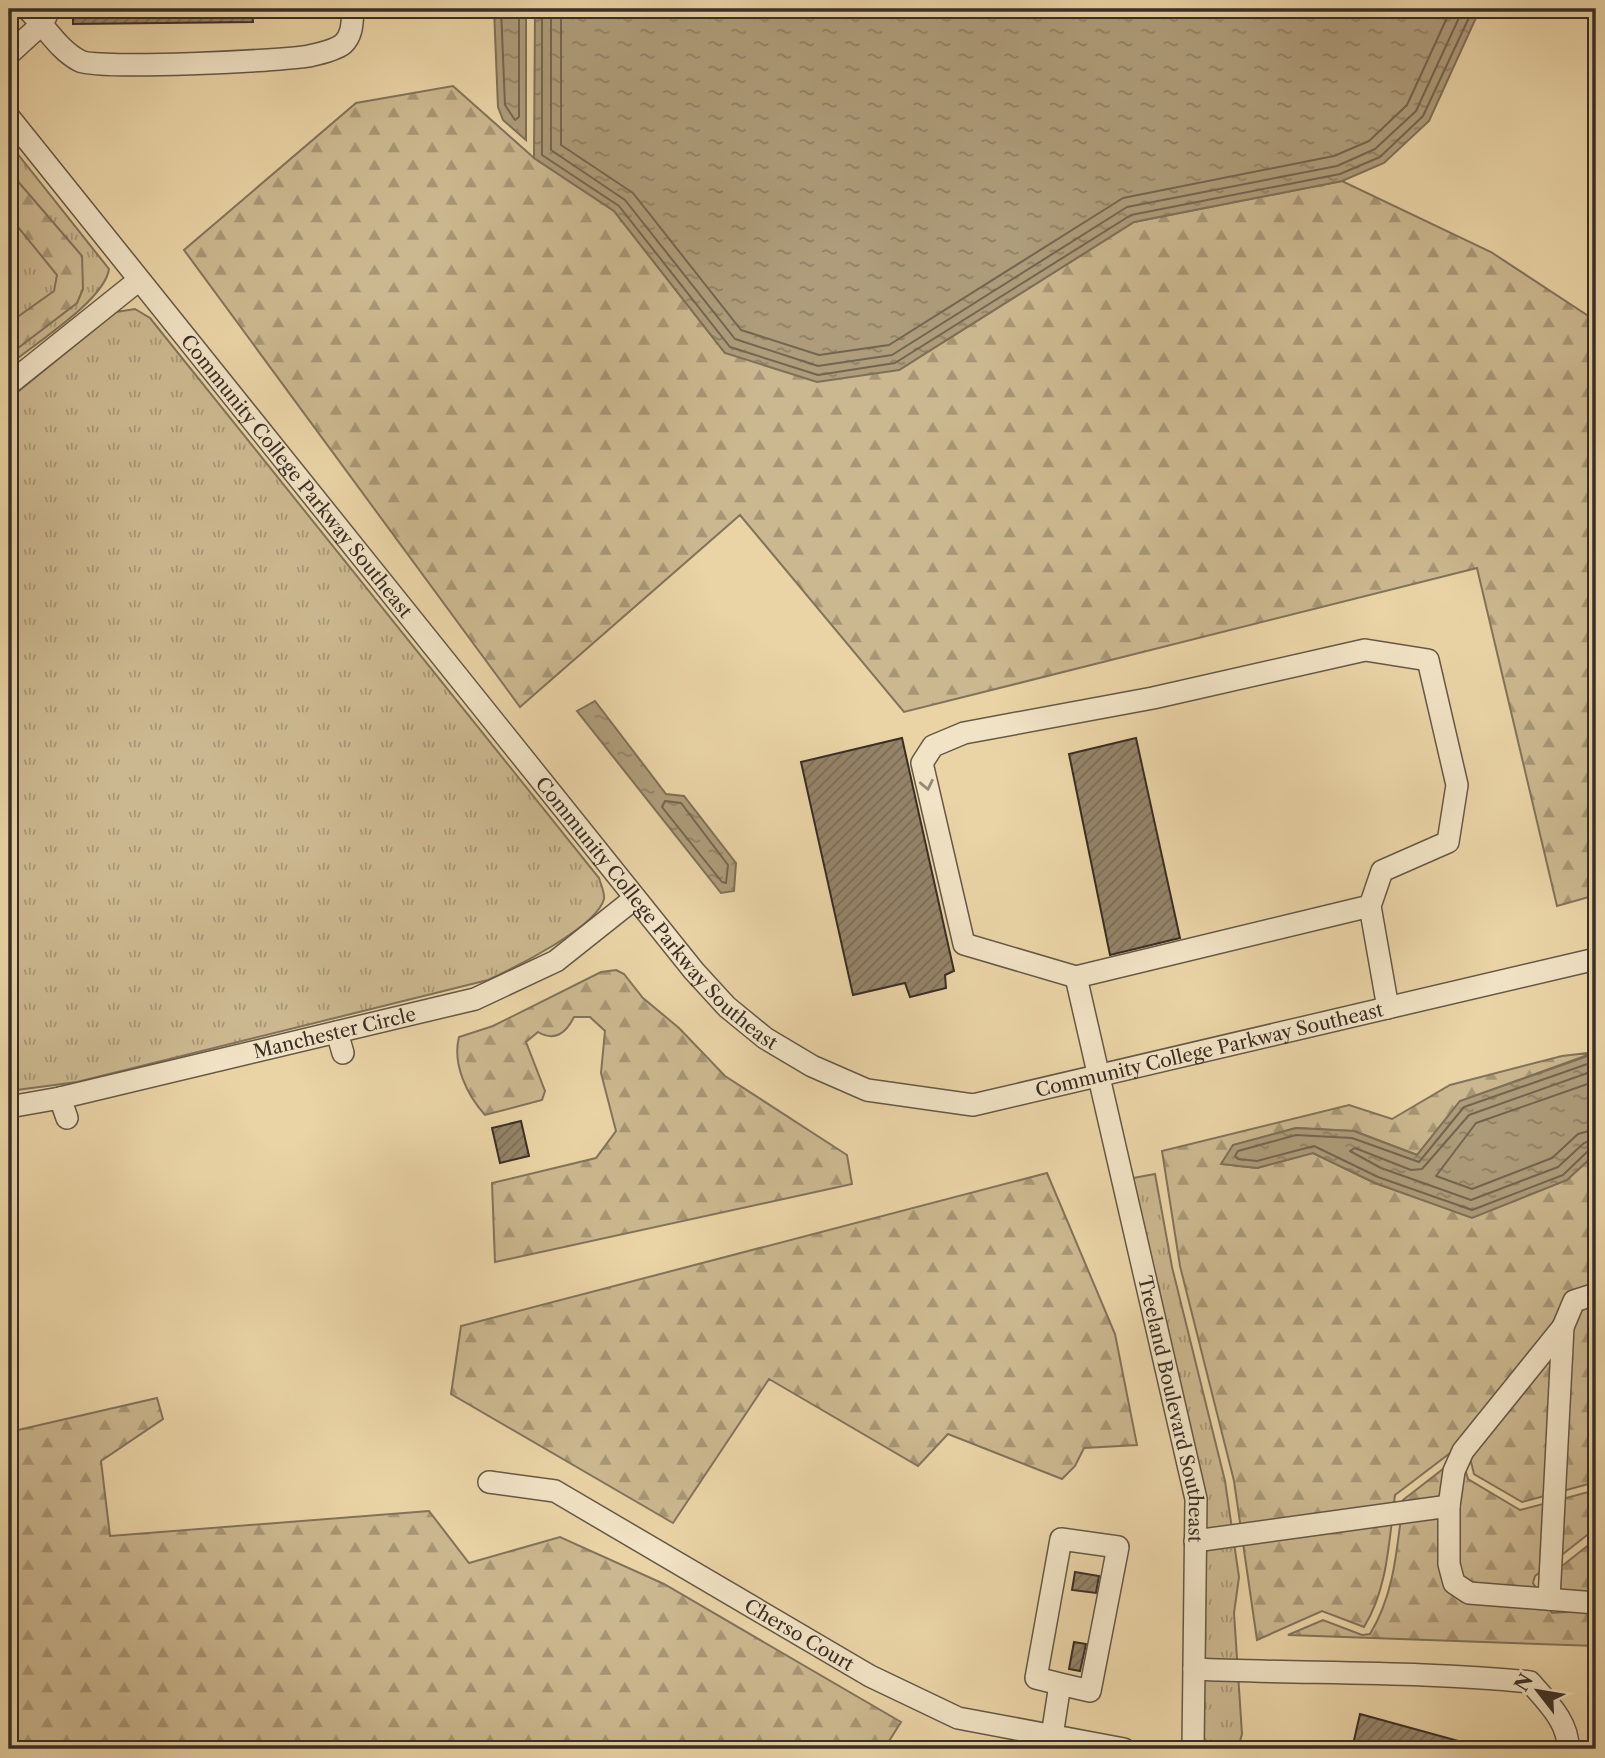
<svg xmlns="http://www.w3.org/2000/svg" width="1605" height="1758" font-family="'Libre Caslon Text',serif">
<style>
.grass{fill:url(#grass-tufts);stroke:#82735b;stroke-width:2}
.forest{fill:url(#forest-firs);stroke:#82735b;stroke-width:2}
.water{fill:url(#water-ripples);stroke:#7f7058;stroke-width:2}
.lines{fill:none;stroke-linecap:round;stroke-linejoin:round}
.shore{stroke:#746550;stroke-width:2}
.stream{stroke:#7f7058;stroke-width:5}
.building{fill:url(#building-hatch);stroke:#392e26;stroke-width:2}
.minor-casing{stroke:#655846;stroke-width:24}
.minor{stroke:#f1e3c5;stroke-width:21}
.oneway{stroke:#958876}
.labels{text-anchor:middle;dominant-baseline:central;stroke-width:6;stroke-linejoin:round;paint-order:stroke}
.street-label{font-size:19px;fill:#392e26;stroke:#f1e3c5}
</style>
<defs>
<pattern id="grass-tufts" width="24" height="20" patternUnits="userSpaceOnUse" patternTransform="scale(1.75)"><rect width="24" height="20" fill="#ccb890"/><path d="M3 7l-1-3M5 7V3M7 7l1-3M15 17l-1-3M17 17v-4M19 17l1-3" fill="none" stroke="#a79675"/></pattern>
<pattern id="forest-firs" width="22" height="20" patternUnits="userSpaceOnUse" patternTransform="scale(1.75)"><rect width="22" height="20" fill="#ccb890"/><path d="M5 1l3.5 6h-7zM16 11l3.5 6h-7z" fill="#a79675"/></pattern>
<pattern id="water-ripples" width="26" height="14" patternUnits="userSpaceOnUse" patternTransform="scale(1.75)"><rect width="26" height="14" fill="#ae9c7a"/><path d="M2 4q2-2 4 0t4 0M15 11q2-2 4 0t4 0" fill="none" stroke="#8f8064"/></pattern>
<pattern id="building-hatch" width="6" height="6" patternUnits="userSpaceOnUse" patternTransform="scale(1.75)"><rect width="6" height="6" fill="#958469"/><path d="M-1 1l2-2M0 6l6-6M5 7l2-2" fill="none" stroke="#7b6c56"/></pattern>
</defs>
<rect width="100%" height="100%" fill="#ead4a6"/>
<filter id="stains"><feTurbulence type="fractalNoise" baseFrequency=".00286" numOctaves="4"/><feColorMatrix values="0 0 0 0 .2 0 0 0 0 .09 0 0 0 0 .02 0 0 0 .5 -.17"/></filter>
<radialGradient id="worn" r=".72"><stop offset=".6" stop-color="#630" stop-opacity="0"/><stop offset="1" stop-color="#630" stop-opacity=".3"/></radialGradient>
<path class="grass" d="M 9,143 L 109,269 C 105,300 34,344 9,365 Z
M 135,309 L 150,318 L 599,878 C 601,885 605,893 604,899 C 597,927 514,968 488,980 L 77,1082 L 9,1091 L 9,399 L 116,312 Z
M 1155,1174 L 1172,1267 L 1225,1481 L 1239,1577 L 1234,1613 L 1242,1734 L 1238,1749 L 1203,1749 L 1205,1498 L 1133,1178 Z"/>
<path class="forest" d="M 453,86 L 534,158 L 614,211 L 725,353 L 899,370 L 1134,222 L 1342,181 L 1491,252 L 1596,321 L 1596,895 L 1557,906 L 1477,568 L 904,712 L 740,515 L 520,707 L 184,250 L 356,103 Z
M 9,171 L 82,256 L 83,289 L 77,303 L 9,355 L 9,323 L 54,291 L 57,275 L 9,216 Z
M 616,970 L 624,974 L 643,998 L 679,1028 L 725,1076 L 847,1155 L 852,1184 L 495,1262 L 492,1183 L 596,1158 L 616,1131 L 601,1073 L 605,1031 L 590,1017 L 574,1017 C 566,1033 555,1042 538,1032 L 526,1042 L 545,1091 L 542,1100 L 485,1115 C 467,1095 452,1064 459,1037 L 493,1026 L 601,972 Z
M 1596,1052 L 1460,1101 L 1417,1155 L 1354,1131 L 1296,1128 L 1233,1145 L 1222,1164 L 1257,1168 L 1313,1153 L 1375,1183 L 1472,1217 L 1567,1180 L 1596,1153 L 1596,1482 L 1522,1502 L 1474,1474 L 1466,1441 L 1395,1495 C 1389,1540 1388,1588 1364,1627 L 1322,1611 L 1257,1640 L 1234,1481 L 1180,1266 L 1162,1151 L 1349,1105 L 1392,1119 L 1450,1085 L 1562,1056 Z
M 1047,1173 L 1115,1334 L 1137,1445 L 1084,1448 L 1075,1466 L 1062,1479 L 948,1434 L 918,1466 L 769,1379 L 673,1523 L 451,1394 L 461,1326 Z
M 157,1398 L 163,1419 L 101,1461 L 110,1536 L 429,1511 L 469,1563 L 560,1537 L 664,1584 L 901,1722 L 884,1749 L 9,1749 L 9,1432 Z
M 1461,1455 L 1468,1479 L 1520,1510 L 1596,1490 L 1596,1528 L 1535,1576 L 1533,1583 L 1552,1613 L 1596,1610 L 1596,1646 L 1288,1635 L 1323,1620 L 1362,1635 L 1370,1634 C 1395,1593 1397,1547 1403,1500 Z
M 1596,1539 L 1596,1601 L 1556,1606 L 1542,1582 Z"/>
<path class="water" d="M 494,9 L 526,9 L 526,140 L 503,120 L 498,107 Z
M 535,9 L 1480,9 L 1429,121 L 1384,163 L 1342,181 L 1134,222 L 899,370 L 817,382 L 725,353 L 614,211 L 534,158 Z
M 595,701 L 666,794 L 684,796 L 736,863 L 734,891 L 721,893 L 577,711 Z
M 1596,1053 L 1596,1153 L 1567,1180 L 1472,1218 L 1375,1183 L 1313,1153 L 1257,1168 L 1221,1164 L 1233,1145 L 1296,1128 L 1354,1131 L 1417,1155 L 1460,1101 Z"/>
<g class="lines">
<path class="shore" d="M 501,9 L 505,105 L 515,120 L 519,117 L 519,9
M 542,9 L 542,155 L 619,206 L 730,347 L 818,375 L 895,363 L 1131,215 L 1340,174 L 1380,157 L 1423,116 L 1473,9
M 551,9 L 551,150 L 625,200 L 735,339 L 818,366 L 892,355 L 1127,207 L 1337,166 L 1375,149 L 1416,111 L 1463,9
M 561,9 L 561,145 L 633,193 L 741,330 L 819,355 L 889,345 L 1123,198 L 1334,156 L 1369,141 L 1407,105 L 1451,9
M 665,801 L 681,803 L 728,865 L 726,883 L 722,882 L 662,807 Z
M 1596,1061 L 1464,1107 L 1419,1162 L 1352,1138 L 1296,1135 L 1238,1151 L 1235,1156 L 1238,1159 L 1257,1161 L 1314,1146 L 1378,1177 L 1472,1210 L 1563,1175 L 1589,1150 L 1596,1148
M 1596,1070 L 1469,1115 L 1422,1169 L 1411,1170 L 1355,1148 L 1350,1151 L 1381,1168 L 1471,1200 L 1558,1167 L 1584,1143 L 1596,1139
M 1596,1081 L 1476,1123 L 1436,1176 L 1472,1189 L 1552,1158 L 1578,1134 L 1596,1129"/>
<path class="stream" d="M 915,1749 L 917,1746"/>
</g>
<path class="building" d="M 73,9 L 252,9 L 253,22 L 73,24 Z
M 902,738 L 954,971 L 945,975 L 946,988 L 910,997 L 905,983 L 853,995 L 801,762 Z
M 1136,738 L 1180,938 L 1110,955 L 1069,754 Z
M 521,1121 L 529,1156 L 500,1163 L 492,1128 Z
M 1075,1572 L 1099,1576 L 1096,1593 L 1072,1590 Z
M 1074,1642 L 1086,1644 L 1080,1671 L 1069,1669 Z
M 1360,1714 L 1473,1745 L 1473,1749 L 1352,1749 Z"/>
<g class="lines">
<defs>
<g id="minor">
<path d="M 27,9 C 45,25 58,50 80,61 C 99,70 280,61 309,56 C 318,54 337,49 343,44 C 353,35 352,21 353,9"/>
<path d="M 9,54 L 43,23 L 49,9"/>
<path id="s1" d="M 9,117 L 694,971 L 727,1007 L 765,1038 L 812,1066 L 867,1090 L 973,1105 L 1596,959"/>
<path d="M 9,384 L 139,280"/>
<path d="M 1370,906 L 1076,977 L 964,944 L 922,763 L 933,746 L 964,733 L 1153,698 L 1365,650 L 1428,660 L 1457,785 L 1448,842 L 1382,871 L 1370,906 L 1388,1008"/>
<path id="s2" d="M 1076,977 L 1196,1499 L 1193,1749"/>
<path d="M 337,1032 L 343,1053"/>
<path d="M 60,1098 L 67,1118"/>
<path id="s3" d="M 9,1107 L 60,1098 L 475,999 L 556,961 L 634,899"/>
<path id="s4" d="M 489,1482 L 555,1491 L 870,1676 L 958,1718 L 1124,1749"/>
<path d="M 1449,1506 L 1454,1471 L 1463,1451 L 1563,1327"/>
<path d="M 1195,1541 L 1449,1506 L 1449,1564 L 1454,1583 L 1469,1593 L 1596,1603"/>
<path d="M 1549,1599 L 1563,1327 L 1574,1301 L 1596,1294"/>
<path d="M 1194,1669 C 1306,1674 1419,1671 1530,1682 C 1547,1702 1569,1722 1568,1749"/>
<path d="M 1052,1736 L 1060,1684 L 1036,1678 L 1061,1539 L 1118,1547 L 1090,1691 L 1060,1684"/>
</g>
</defs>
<use href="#minor" class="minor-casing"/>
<use href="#minor" class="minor"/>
</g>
<defs><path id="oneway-chevron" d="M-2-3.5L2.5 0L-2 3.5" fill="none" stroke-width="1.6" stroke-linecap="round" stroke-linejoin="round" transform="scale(1.75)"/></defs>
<use class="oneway" href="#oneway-chevron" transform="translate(927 785) rotate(78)"/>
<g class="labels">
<g class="street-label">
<text stroke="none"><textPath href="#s1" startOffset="460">Community College Parkway Southeast</textPath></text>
<text stroke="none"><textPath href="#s1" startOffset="1027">Community College Parkway Southeast</textPath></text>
<text stroke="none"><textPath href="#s3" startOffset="334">Manchester Circle</textPath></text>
<text stroke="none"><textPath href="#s1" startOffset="1657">Community College Parkway Southeast</textPath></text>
<text stroke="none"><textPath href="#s2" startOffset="443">Treeland Boulevard Southeast</textPath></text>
<text stroke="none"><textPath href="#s4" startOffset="350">Cherso Court</textPath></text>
</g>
</g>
<rect width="1605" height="1758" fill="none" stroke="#ead4a6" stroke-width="35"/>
<rect x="10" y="10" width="1584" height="1737" fill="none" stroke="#392e26" stroke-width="3.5"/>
<rect x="18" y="18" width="1570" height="1723" fill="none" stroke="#392e26" stroke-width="2"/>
<g transform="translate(1538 1691) rotate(301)" stroke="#f1e3c5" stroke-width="5" paint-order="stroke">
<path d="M0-5L12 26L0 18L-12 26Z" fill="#392e26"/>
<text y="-10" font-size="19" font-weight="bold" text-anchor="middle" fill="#392e26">N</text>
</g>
<rect width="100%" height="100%" filter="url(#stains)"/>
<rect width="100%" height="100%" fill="url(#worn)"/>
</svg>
